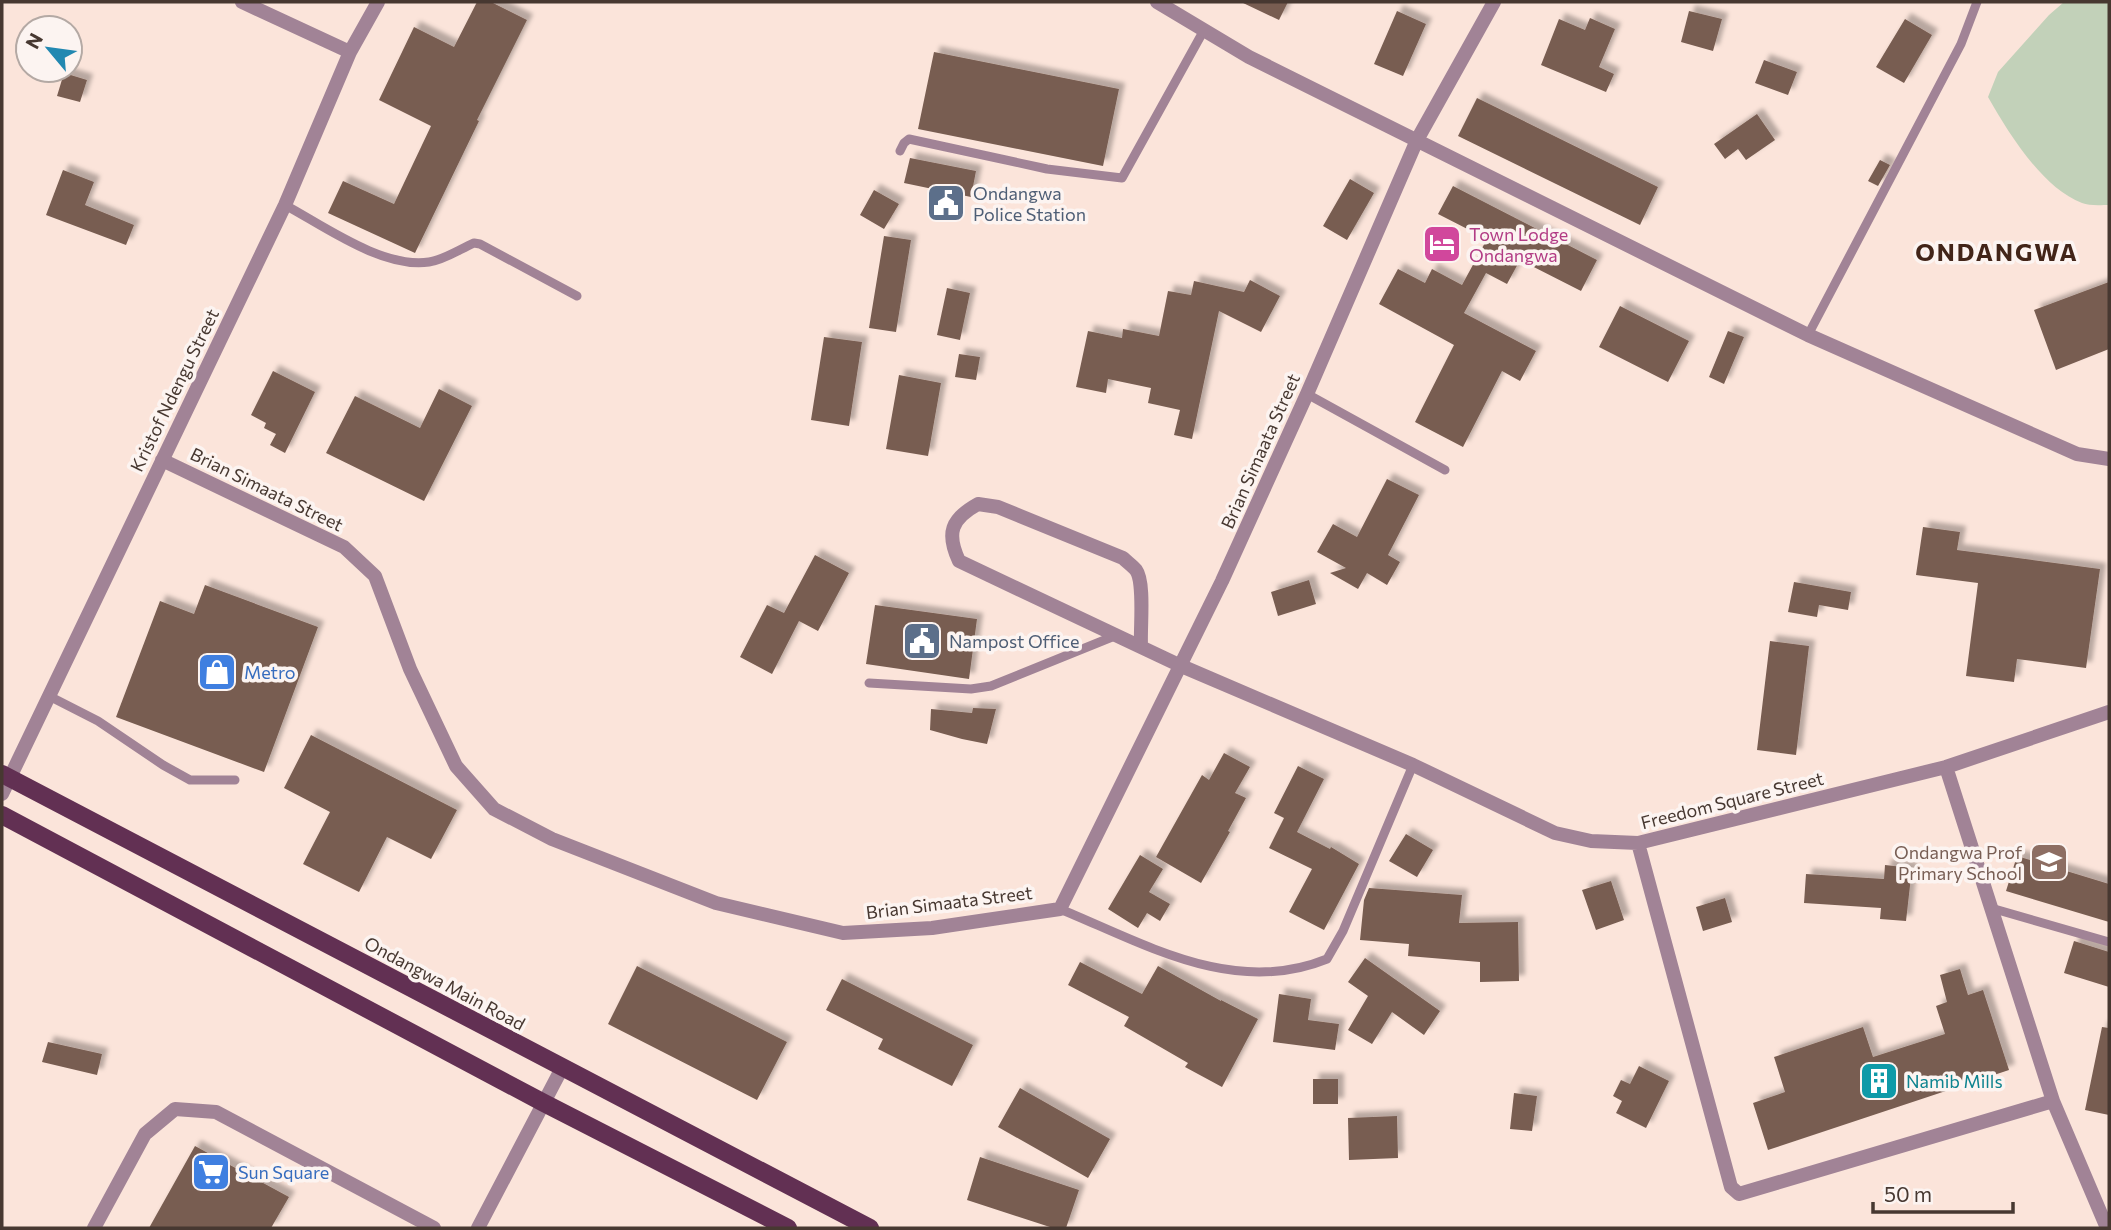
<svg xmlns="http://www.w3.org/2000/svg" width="2111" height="1230" font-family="Commissioner,sans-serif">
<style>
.green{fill:#c2d1b9}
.building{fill:#785d51;filter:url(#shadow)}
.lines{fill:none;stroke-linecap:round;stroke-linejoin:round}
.service{stroke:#a18396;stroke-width:9}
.minor{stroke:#a18396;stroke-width:14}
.primary{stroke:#623053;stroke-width:18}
.labels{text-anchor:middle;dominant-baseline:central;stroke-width:7;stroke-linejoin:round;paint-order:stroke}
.service-label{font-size:18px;fill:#4e5e75;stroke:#fcf4f1;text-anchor:start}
.hotel-label{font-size:18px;fill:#b23c85;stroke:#fcf4f1;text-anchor:start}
.street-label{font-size:18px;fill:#473831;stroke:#fcf4f1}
.shop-label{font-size:18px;fill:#366cbe;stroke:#fcf4f1;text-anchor:start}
.education-label{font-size:18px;fill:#785e54;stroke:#fcf4f1;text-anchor:end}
.culture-label{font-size:18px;fill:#0d838f;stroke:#fcf4f1;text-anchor:start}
.district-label{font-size:24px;font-weight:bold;letter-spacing:2px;fill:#422519;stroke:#fcf4f1}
</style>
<defs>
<filter id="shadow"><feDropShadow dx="6" dy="-6" stdDeviation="2" flood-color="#0004"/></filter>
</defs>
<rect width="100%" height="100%" fill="#fbe4da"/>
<path class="green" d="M 2064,2 L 2109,2 L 2109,205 C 2101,205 2089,206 2082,203 C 2042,188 2008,132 1988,97 L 1998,72 L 2049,15 Z"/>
<path class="building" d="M 477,2 L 491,2 L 527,20 L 477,120 L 479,121 L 415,253 L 328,213 L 343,181 L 394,204 L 431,126 L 379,100 L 414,27 L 454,47 Z
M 1241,2 L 1288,2 L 1279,20 Z
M 1397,11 L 1426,24 L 1403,76 L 1374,64 Z
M 1689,11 L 1722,19 L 1713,51 L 1681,42 Z
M 1590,18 L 1615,29 L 1599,67 L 1614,74 L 1606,92 L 1541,65 L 1559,19 L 1585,30 Z
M 1905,19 L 1932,35 L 1904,83 L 1876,67 Z
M 934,52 L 1119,89 L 1103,166 L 918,129 Z
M 1764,60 L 1797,72 L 1788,95 L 1755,83 Z
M 64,73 L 87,80 L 80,102 L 57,96 Z
M 1477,98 L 1658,187 L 1640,225 L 1458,136 Z
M 1757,114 L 1775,140 L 1746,160 L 1738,149 L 1725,159 L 1714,144 Z
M 910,158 L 976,171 L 971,197 L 904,183 Z
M 1880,160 L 1890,165 L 1878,186 L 1868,181 Z
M 63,170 L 94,182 L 85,205 L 134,225 L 126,245 L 46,215 Z
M 1350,179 L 1374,193 L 1347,240 L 1323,226 Z
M 1453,186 L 1597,260 L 1581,291 L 1520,260 L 1507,284 L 1486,273 L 1464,313 L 1536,351 L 1520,381 L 1502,371 L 1463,447 L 1415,422 L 1454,345 L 1379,304 L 1398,269 L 1425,283 L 1432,269 L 1462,285 L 1487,239 L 1438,214 Z
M 874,190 L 899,204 L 884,229 L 860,215 Z
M 884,236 L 911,240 L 896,332 L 869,328 Z
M 1250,280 L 1280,296 L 1261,332 L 1219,311 L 1192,439 L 1174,435 L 1180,410 L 1148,403 L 1151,388 L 1108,379 L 1106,393 L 1076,387 L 1088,331 L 1122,338 L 1123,329 L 1159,336 L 1168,291 L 1191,295 L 1194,281 L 1244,292 Z
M 2109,282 L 2109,349 L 2056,370 L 2034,310 Z
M 947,288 L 970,293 L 960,340 L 937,335 Z
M 1620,306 L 1689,341 L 1668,382 L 1599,347 Z
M 1728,331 L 1744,337 L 1724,384 L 1709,377 Z
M 824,337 L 862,342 L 849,426 L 811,420 Z
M 959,354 L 980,357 L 976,380 L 955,377 Z
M 273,371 L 315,392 L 285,453 L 270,445 L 276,434 L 264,428 L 266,423 L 251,415 Z
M 899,375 L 941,383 L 928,456 L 886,449 Z
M 439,389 L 472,406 L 424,501 L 326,453 L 355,396 L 420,428 Z
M 1387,479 L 1419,495 L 1388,555 L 1400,562 L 1387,585 L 1367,573 L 1358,589 L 1330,573 L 1346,568 L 1317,552 L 1333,524 L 1357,537 Z
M 1923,527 L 1960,532 L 1957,550 L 2100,569 L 2086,668 L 2017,659 L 2014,682 L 1966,676 L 1978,583 L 1916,575 Z
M 815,555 L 849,573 L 818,631 L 799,621 L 772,674 L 740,657 L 767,605 L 784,613 Z
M 1309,580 L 1316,604 L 1278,616 L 1271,592 Z
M 1794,582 L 1851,592 L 1848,610 L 1819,605 L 1817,617 L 1788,612 Z
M 205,585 L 318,627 L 264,772 L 116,717 L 160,601 L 194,614 Z
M 875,605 L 977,619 L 969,679 L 866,664 Z
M 1770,641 L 1809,646 L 1796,755 L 1757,750 Z
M 973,708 L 996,709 L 987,744 L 962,739 L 930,730 L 931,709 L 972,713 Z
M 311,735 L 457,810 L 431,859 L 387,837 L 359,892 L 303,864 L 330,812 L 284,788 Z
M 1224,753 L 1250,767 L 1235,793 L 1246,798 L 1228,831 L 1230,832 L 1201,883 L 1156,857 L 1202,775 L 1209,780 Z
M 1298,766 L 1324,779 L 1297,832 L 1330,849 L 1331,847 L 1359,864 L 1324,930 L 1289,912 L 1312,869 L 1269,848 L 1284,818 L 1274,813 Z
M 1406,834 L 1433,850 L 1417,877 L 1389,861 Z
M 1140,855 L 1163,869 L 1149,892 L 1170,904 L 1160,921 L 1147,913 L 1138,928 L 1108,909 Z
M 2017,856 L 2109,884 L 2109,922 L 2006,891 Z
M 1885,865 L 1912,868 L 1906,921 L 1880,919 L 1881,908 L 1804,903 L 1806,874 L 1884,879 Z
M 1611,881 L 1624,920 L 1596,930 L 1582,890 Z
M 1369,888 L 1462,895 L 1459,923 L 1518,922 L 1519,981 L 1480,982 L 1480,962 L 1408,956 L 1409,944 L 1360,940 L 1364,900 Z
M 1725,898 L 1732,922 L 1703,931 L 1696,907 Z
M 2074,941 L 2109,952 L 2109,987 L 2064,973 Z
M 1365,958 L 1440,1011 L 1424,1035 L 1392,1012 L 1372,1044 L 1348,1030 L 1368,996 L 1348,982 Z
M 1080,962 L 1142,994 L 1158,966 L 1221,1001 L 1221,1000 L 1258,1019 L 1222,1087 L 1185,1067 L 1188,1063 L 1124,1026 L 1129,1017 L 1068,985 Z
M 637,966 L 787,1042 L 757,1100 L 608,1024 Z
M 1960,969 L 1968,995 L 1983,990 L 2009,1070 L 1768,1150 L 1753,1103 L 1785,1092 L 1774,1057 L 1863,1027 L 1873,1057 L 1945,1034 L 1936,1006 L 1947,1002 L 1940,975 Z
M 842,979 L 973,1045 L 952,1086 L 878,1049 L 883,1039 L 826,1010 Z
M 1279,994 L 1311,999 L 1308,1020 L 1339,1024 L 1335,1050 L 1273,1042 Z
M 2102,1027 L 2109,1028 L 2109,1115 L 2085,1110 Z
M 48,1042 L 102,1054 L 97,1075 L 42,1062 Z
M 1639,1066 L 1669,1081 L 1646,1128 L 1616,1113 L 1622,1101 L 1613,1096 L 1621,1080 L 1630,1084 Z
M 1313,1079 L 1338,1079 L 1338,1104 L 1313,1104 Z
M 1020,1088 L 1110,1139 L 1088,1178 L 998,1127 Z
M 1514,1093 L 1537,1096 L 1532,1131 L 1510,1129 Z
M 1397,1116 L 1398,1158 L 1349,1160 L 1348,1118 Z
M 195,1146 L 289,1197 L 271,1228 L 149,1228 Z
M 980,1157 L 1079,1190 L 1066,1228 L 1053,1228 L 967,1200 Z"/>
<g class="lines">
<path class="service" d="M 900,151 L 904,143 L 909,139 L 1047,169 L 1122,178 L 1204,30
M 285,205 C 324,226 383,269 429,262 C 444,260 460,249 474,243 L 480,244 L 577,296
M 1808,335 L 1961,44 L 1977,2
M 1307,394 L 1445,470
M 869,683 L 971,689 L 991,686 L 1117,635
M 49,696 L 98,721 L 163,765 L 190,780 L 235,780
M 1991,908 L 2109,942
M 1060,909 C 1145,944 1234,997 1327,959 L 1343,931 L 1413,765"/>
<path class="minor" d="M 242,2 L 350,52
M 1157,2 L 1249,57 L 1808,335 L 2077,454 L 2109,459
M 162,460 L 344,547 L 375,576 L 410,669 L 456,766 L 494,809 L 552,839 L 716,903 L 843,933 L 932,928 L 1060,909 L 1222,581 L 1307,394 L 1417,140 L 1494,2
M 1141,645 C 1140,628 1145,582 1136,570 C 1133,566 1127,562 1123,558 L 998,507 L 978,504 C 951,519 946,533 959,561 L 1179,665 L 1413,765 L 1555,833 L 1591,841 L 1638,843 L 1946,767 L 2109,712
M 2,794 L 285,205 L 350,52 L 378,2
M 1638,843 L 1731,1187 L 1739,1194 L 2053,1101 L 1946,767
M 2053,1101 L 2107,1228
M 94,1228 L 145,1134 L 175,1109 L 216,1112 L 434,1228
M 478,1228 L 562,1068"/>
<path class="primary" d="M 2,774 L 870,1228
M 2,815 L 544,1103 L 788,1228"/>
</g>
<defs>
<symbol id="civic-square" viewBox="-11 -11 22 22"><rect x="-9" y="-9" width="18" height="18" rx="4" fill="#5c6f8a" stroke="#fcf4f1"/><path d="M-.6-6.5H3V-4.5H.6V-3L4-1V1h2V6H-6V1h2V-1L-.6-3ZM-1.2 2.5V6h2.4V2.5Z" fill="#fff"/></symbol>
<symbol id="hotel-square" viewBox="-11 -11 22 22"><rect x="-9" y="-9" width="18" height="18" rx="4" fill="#d1479c" stroke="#fcf4f1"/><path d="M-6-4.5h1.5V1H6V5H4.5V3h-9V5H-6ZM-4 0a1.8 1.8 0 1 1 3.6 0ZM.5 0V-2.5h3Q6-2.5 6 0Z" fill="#fff"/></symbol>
<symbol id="shop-square" viewBox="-11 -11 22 22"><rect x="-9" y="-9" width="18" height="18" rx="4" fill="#3f7fe0" stroke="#fcf4f1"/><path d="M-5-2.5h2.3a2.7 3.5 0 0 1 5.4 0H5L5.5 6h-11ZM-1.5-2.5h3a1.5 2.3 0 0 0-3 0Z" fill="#fff"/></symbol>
<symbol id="school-square" viewBox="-11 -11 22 22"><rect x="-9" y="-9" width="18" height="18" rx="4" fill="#8d6e63" stroke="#fcf4f1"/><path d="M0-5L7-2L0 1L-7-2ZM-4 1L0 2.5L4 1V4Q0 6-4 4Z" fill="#fff"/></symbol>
<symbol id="building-square" viewBox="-11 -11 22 22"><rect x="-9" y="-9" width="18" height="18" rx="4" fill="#0f9aa8" stroke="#fcf4f1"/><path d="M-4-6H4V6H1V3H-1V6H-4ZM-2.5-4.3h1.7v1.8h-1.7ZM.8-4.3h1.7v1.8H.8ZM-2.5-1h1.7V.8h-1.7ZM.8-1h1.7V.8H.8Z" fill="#fff"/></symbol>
<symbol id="supermarket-square" viewBox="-11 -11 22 22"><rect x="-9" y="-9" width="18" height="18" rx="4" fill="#3f7fe0" stroke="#fcf4f1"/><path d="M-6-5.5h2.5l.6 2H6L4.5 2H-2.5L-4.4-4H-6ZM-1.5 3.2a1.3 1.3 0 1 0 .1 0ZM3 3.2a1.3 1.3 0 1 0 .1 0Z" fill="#fff"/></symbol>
</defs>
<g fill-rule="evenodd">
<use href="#civic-square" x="924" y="181" width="44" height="44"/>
<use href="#hotel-square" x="1420" y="222" width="44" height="44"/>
<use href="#civic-square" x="900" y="619" width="44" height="44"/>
<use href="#shop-square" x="195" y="650" width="44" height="44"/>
<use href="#school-square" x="2027" y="840" width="44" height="44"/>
<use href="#building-square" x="1857" y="1059" width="44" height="44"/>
<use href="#supermarket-square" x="189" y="1150" width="44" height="44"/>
</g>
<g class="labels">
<g class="service-label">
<text x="973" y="193">Ondangwa<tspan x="973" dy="21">Police Station</tspan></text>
<text x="949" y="641">Nampost Office</text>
</g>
<g class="hotel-label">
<text x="1469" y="234">Town Lodge<tspan x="1469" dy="21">Ondangwa</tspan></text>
</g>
<g class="street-label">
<text transform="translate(174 390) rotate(-64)">Kristof Ndengu Street</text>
<text transform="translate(1260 451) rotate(-66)">Brian Simaata Street</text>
<text transform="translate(267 489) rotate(26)">Brian Simaata Street</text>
<text transform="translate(1732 800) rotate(-14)">Freedom Square Street</text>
<text transform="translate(949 902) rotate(-7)">Brian Simaata Street</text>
<text transform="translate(445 983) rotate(28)">Ondangwa Main Road</text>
</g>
<g class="shop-label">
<text x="244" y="672">Metro</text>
<text x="238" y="1172">Sun Square</text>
</g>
<g class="education-label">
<text x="2022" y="852">Ondangwa Prof<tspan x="2022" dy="21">Primary School</tspan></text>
</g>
<g class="culture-label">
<text x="1906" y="1081">Namib Mills</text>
</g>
<g class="district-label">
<text x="1997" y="251">ONDANGWA</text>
</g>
</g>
<rect width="2111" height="1230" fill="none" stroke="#473831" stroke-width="7"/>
<g transform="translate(49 49) rotate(299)"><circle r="33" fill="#fcf4f1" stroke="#b4a9a4" stroke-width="2"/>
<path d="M0-5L12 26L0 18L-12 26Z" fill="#2288b1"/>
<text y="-10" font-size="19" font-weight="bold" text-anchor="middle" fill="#473831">N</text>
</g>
<path d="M1873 1202v10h140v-10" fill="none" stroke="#473831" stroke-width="3.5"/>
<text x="1884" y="1202" font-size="21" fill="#473831" stroke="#fcf4f1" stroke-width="5" paint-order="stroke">50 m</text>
</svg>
